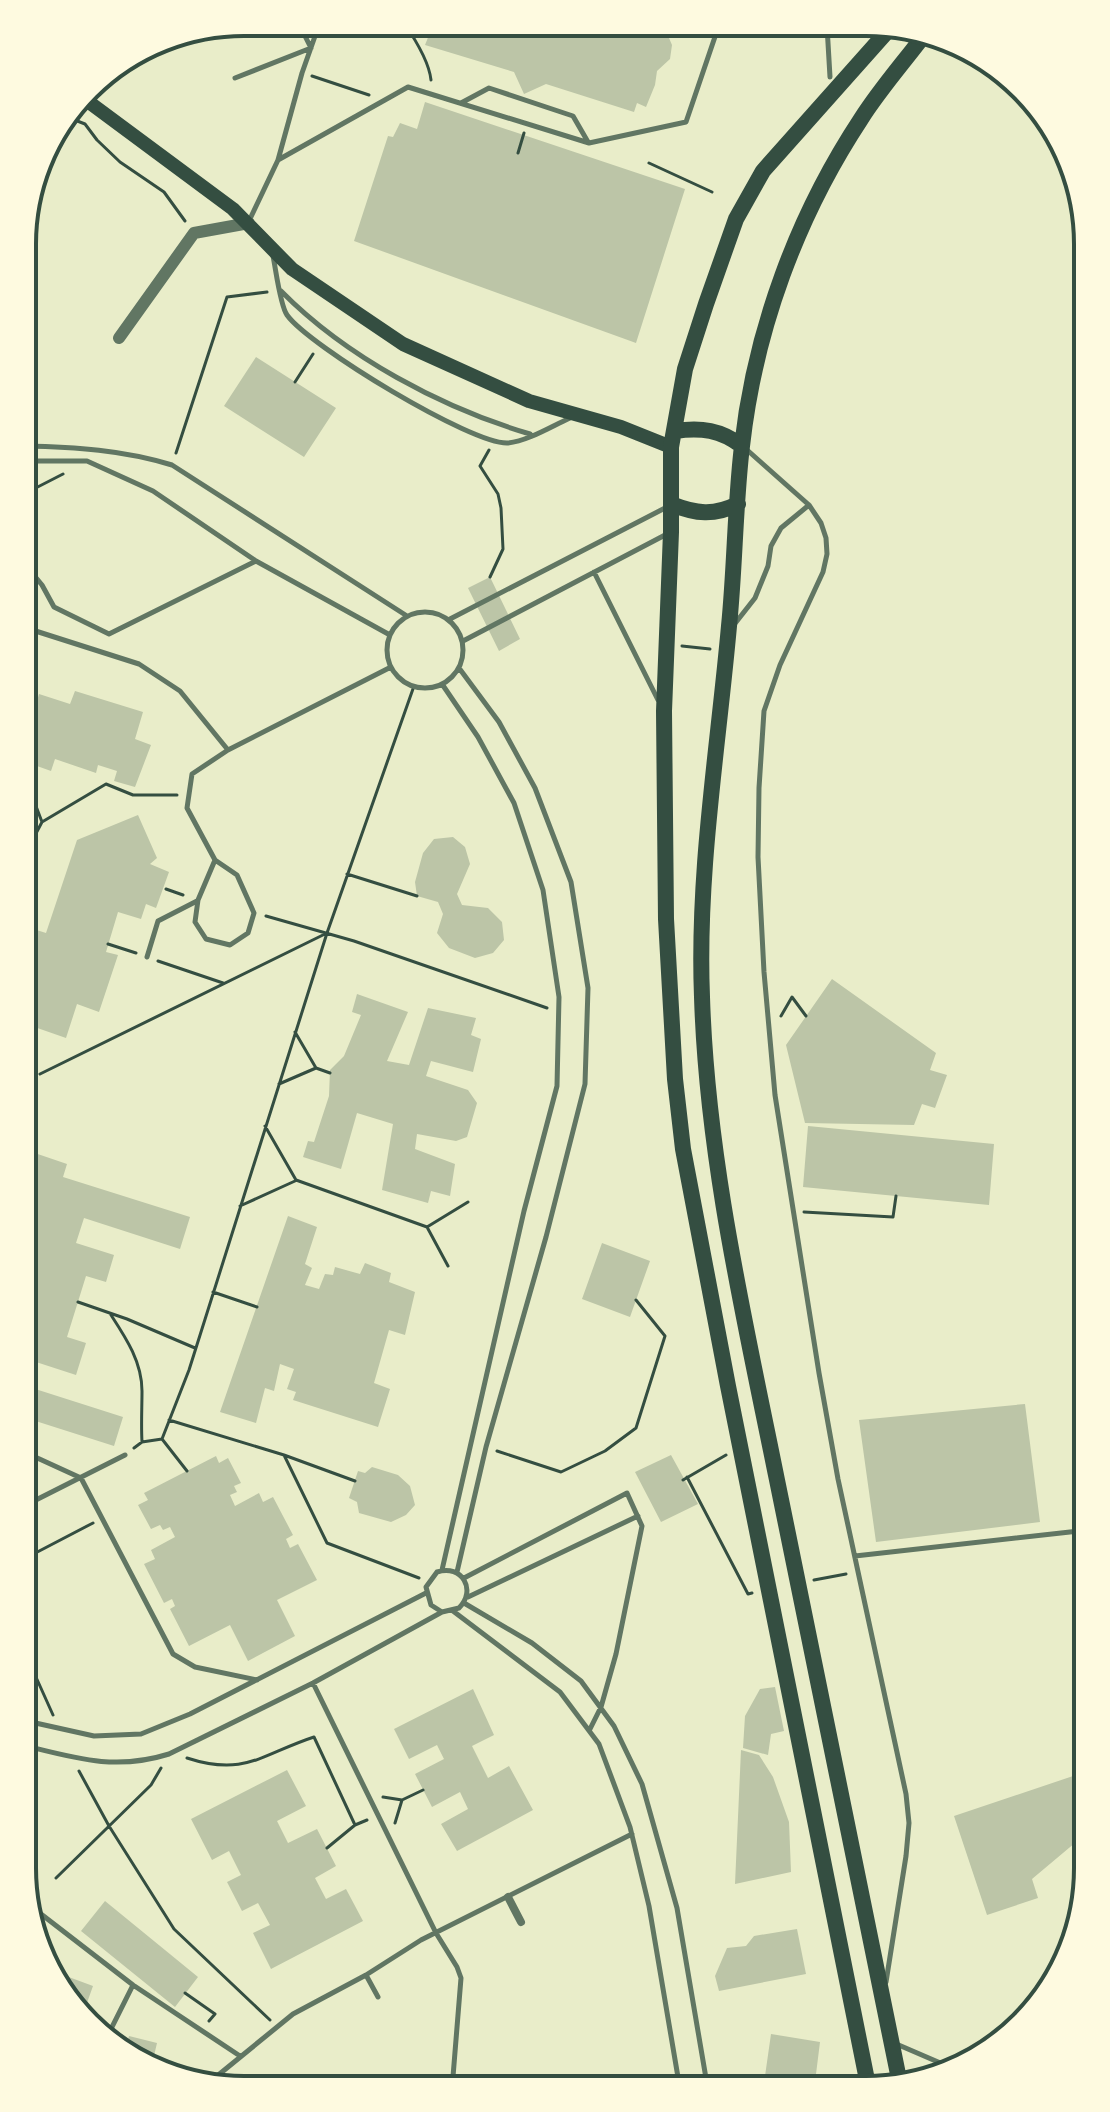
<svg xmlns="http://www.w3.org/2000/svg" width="1110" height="2112" font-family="Barlow,sans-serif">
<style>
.building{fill:#bcc5a7}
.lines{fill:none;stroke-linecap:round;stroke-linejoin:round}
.path{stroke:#344e41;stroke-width:3}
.service{stroke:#617663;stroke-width:5}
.minor{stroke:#617663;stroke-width:8}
.tertiary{stroke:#617663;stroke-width:12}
.secondary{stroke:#344e41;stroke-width:14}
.trunk{stroke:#344e41;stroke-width:16}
.rim{fill:none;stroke:#344e41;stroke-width:4}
</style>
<rect width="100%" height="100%" fill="#e9edc9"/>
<path class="building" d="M 421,23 L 675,25 L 669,38 L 672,45 L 670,59 L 657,71 L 655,85 L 646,107 L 637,103 L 634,112 L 546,84 L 524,94 L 514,72 L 425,45 L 429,35 L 419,32 Z
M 425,102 L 685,189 L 636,343 L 354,241 L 388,136 L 393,137 L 400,123 L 417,129 Z
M 256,357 L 336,408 L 304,457 L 224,406 Z
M 490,577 L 520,639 L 499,651 L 468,588 Z
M 75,691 L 143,712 L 135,739 L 151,745 L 135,787 L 114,781 L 117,771 L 98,765 L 96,773 L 55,759 L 51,771 L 23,761 L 23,704 L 35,708 L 39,694 L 70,704 Z
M 138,815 L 157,858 L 150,864 L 169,872 L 156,908 L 146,904 L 141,919 L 118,912 L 106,952 L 118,955 L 99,1012 L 77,1004 L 66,1038 L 23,1023 L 23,940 L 27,927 L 46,933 L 77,840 Z
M 453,837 L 465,847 L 470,864 L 457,894 L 462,905 L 488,908 L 502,922 L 504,940 L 493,953 L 475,958 L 449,948 L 437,933 L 443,914 L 438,902 L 417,896 L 415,882 L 423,853 L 434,839 Z
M 832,979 L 936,1053 L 930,1070 L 947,1075 L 935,1108 L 922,1104 L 914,1125 L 805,1123 L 786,1045 Z
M 357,994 L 408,1012 L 387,1061 L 409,1065 L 428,1008 L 476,1018 L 471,1035 L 481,1039 L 473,1072 L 431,1061 L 426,1076 L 468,1090 L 477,1103 L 467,1137 L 456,1141 L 417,1134 L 415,1149 L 455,1164 L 450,1196 L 431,1191 L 428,1203 L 382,1190 L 393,1124 L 357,1113 L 341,1169 L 303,1157 L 308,1141 L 314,1142 L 329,1096 L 330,1070 L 344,1056 L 361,1015 L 352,1012 Z
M 808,1126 L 994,1144 L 989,1205 L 803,1187 Z
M 23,1149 L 67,1164 L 63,1177 L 190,1217 L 180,1249 L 84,1218 L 76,1243 L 114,1255 L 106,1282 L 86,1276 L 67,1337 L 86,1343 L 76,1375 L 36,1362 L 29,1387 L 123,1417 L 114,1446 L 23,1417 Z
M 288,1216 L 317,1227 L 305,1264 L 312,1268 L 305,1285 L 319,1289 L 325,1274 L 333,1275 L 335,1267 L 360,1274 L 365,1263 L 391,1273 L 389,1282 L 415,1292 L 405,1335 L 389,1330 L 374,1383 L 390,1389 L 378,1427 L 293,1400 L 296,1392 L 287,1389 L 294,1369 L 280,1364 L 274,1391 L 265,1388 L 256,1423 L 220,1412 Z
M 602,1243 L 650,1261 L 630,1317 L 582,1299 Z
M 1025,1404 L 1040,1522 L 876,1542 L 859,1420 Z
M 671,1455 L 698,1504 L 661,1522 L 635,1472 Z
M 216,1456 L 219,1463 L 228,1458 L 241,1483 L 234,1486 L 237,1492 L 230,1495 L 235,1506 L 259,1493 L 263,1502 L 273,1497 L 293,1535 L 286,1539 L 290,1548 L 298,1544 L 317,1580 L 277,1600 L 295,1636 L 248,1661 L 230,1625 L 189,1646 L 170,1609 L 175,1606 L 172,1599 L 164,1603 L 144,1564 L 155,1559 L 151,1550 L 175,1537 L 170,1527 L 163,1530 L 160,1525 L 151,1529 L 138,1505 L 148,1500 L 144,1493 Z
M 372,1467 L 398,1475 L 410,1486 L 415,1505 L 406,1515 L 391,1522 L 359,1513 L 357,1502 L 349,1498 L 358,1471 L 365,1473 Z
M 775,1687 L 784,1731 L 771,1734 L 768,1755 L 743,1748 L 745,1716 L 760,1689 Z
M 473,1689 L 494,1735 L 472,1746 L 488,1778 L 509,1766 L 533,1810 L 457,1851 L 441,1824 L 468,1809 L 460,1792 L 432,1807 L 415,1774 L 444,1759 L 437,1745 L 409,1759 L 394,1729 Z
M 741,1750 L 759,1755 L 773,1777 L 789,1822 L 791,1872 L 735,1884 Z
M 287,1770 L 306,1806 L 277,1821 L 288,1843 L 317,1829 L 336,1866 L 315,1878 L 326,1899 L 346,1889 L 363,1921 L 271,1969 L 253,1933 L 270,1925 L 258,1903 L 242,1911 L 227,1882 L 241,1875 L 229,1851 L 212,1860 L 191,1819 Z
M 1088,1771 L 1088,1832 L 1032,1879 L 1038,1898 L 987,1915 L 954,1816 Z
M 105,1901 L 198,1977 L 175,2007 L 81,1931 Z
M 797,1929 L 806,1974 L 719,1991 L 715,1976 L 727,1948 L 746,1946 L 754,1936 Z
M 66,1976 L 93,1986 L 83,2014 L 63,1983 Z
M 771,2034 L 820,2042 L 814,2090 L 763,2090 Z
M 129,2036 L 157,2043 L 153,2060 L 126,2048 Z"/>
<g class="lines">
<path class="path" d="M 404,23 C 415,39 429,61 431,80
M 145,58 L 153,43
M 312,76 L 369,95
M 67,117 L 85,124 L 97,140 L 120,162 L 164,192 L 185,221
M 518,153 L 524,133
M 649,163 L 712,192
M 295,382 L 313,354
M 489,450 L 480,466 L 498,494 L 501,508 L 503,549 L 490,577
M 176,453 L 227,297 L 267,292
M 24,494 L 63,474
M 682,646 L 710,649
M 23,772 L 42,822
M 23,858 L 42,822 L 106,784 L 133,795 L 177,795
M 347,874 L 417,896
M 166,889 L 183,895
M 266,916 L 354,941 L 547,1008
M 108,944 L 136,953
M 158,961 L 223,983
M 781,1016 L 792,997 L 806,1016
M 295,1032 L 316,1068 L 330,1073
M 40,1074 L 327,933
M 279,1084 L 316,1068
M 265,1126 L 296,1180 L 427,1227 L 468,1202
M 240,1206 L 295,1181
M 804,1212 L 893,1217 L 896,1196
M 427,1227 L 448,1266
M 213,1292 L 257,1307
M 78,1302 L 127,1319 L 195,1348
M 111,1315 C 126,1338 142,1362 142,1391 C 142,1408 141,1424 142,1442
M 169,1420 L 284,1455 L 355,1481
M 162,1439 L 189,1370 L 327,933 L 414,686
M 134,1448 L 142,1442 L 162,1439 L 187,1471
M 497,1451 L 561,1472 L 605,1451 L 636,1428 L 665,1336 L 636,1300
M 284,1455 L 327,1543 L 419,1578
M 687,1477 L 748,1594 L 752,1593
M 683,1480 L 726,1455
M 22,1560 L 93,1523
M 814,1580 L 846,1574
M 22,1646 L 53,1715
M 187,1758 C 245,1777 262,1754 314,1737 L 355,1825 L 367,1820
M 79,1771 L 109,1826 L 174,1929 L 270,2020
M 383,1797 L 402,1800 L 423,1790
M 395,1823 L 402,1800
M 327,1848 L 355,1825
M 56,1878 L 151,1785 L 161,1768
M 185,1993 L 215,2014 L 209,2021
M 85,2016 L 103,2024"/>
<path class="service" d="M 827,26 L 830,77
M 235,78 L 311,48 L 298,22
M 461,103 L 489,88 L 573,116 L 588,142
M 278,160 L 408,87 L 589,143 L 686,122 L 719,25
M 249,221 L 278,160 L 302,73 L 320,22
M 273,256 C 276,270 280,305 287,315 C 309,346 472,445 508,443 C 528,441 552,426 570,418
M 281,291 C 346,357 442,408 530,434
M 24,446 C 75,447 123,450 172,465 L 407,616
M 746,449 L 809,505 L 821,523 L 826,538 L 827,554 L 823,572 L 780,665 L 764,711 L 759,788 L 758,857 L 764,972 L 775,1095 L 819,1373 L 838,1479 L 906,1794 L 909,1823 L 906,1856 L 886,1982
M 24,461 L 87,461 L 153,491 L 256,561 L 390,635
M 23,562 L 42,585 L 54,607 L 109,634 L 256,561
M 594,572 L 658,700
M387 650a38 38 0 1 1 76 0a38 38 0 1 1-76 0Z
M 450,619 L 667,507
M 733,626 L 755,598 L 768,566 L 771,546 L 781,528 L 809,505
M 23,627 L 139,664 L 180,691 L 228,750
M 463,641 L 667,534
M 442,684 L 478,737 L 514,803 L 543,890 L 559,997 L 557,1086 L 524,1211 L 442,1570
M 215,860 L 237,875 L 254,913 L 248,933 L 230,945 L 206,939 L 195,922 L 198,900 L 215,860 L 187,808 L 192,774 L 228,750 L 391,667
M 147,957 L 158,921 L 197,901
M 23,1072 L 29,1080
M 22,1451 L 81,1478 L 173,1654 L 195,1667 L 257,1680
M 22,1507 L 125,1455
M 855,1556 L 1088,1530
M 457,1572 L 486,1447 L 546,1237 L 585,1084 L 588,988 L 571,882 L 535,788 L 499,722 L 459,668
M 464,1578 L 627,1493 L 642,1526 L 616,1654 L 601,1707 L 590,1729
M 468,1597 L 638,1516
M 464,1603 L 532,1643 L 581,1681 L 614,1726 L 642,1784 L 677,1908 L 708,2090
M 453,1611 L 560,1692 L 599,1744 L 630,1827 L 649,1906 L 680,2089
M 313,1683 L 436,1933 L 457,1967 L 461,1978 L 452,2089
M 22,1720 L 94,1736 L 141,1734 L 190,1714 L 426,1593
M 22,1745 C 75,1758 115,1771 169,1754 L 313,1683 L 442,1612 L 459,1608 C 477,1590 462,1564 437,1572 L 426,1587 L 431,1605 L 442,1612
M 28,1904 L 133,1985 L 240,2056
M 366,1975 L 378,1997
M 106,2039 L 133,1985
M 894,2043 L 952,2068
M 206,2085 L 293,2014 L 366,1975 L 421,1940 L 632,1834"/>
<path class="minor" d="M 508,1897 L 521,1922"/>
<path class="tertiary" d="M 119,338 L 194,233 L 249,223"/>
<path class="secondary" d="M 82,97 L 233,209 L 292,269 L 403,344 L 529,401 L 621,427 L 671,447"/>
<path class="trunk" d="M 675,431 C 701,427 721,430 742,446
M 671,504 C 696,514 714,516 738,504
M 900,2084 C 859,1883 818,1681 777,1480 C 745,1321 707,1160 702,997 C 697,873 718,749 729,626 C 735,566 735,505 742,446 C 755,330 797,216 861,119 C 880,89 904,62 925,34
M 869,2090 L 728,1386 L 683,1149 L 675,1079 L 666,919 L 664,711 L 671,532 L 671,447 L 685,369 L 706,304 L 736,219 L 763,171 L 892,26"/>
</g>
<path d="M0 0H1110V2112H0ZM244 36H866A208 208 0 0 1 1074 244V1868A208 208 0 0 1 866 2076H244A208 208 0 0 1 36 1868V244A208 208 0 0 1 244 36Z" fill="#fefae0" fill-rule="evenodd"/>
<path class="rim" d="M244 36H866A208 208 0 0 1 1074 244V1868A208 208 0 0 1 866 2076H244A208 208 0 0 1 36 1868V244A208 208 0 0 1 244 36Z"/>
</svg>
